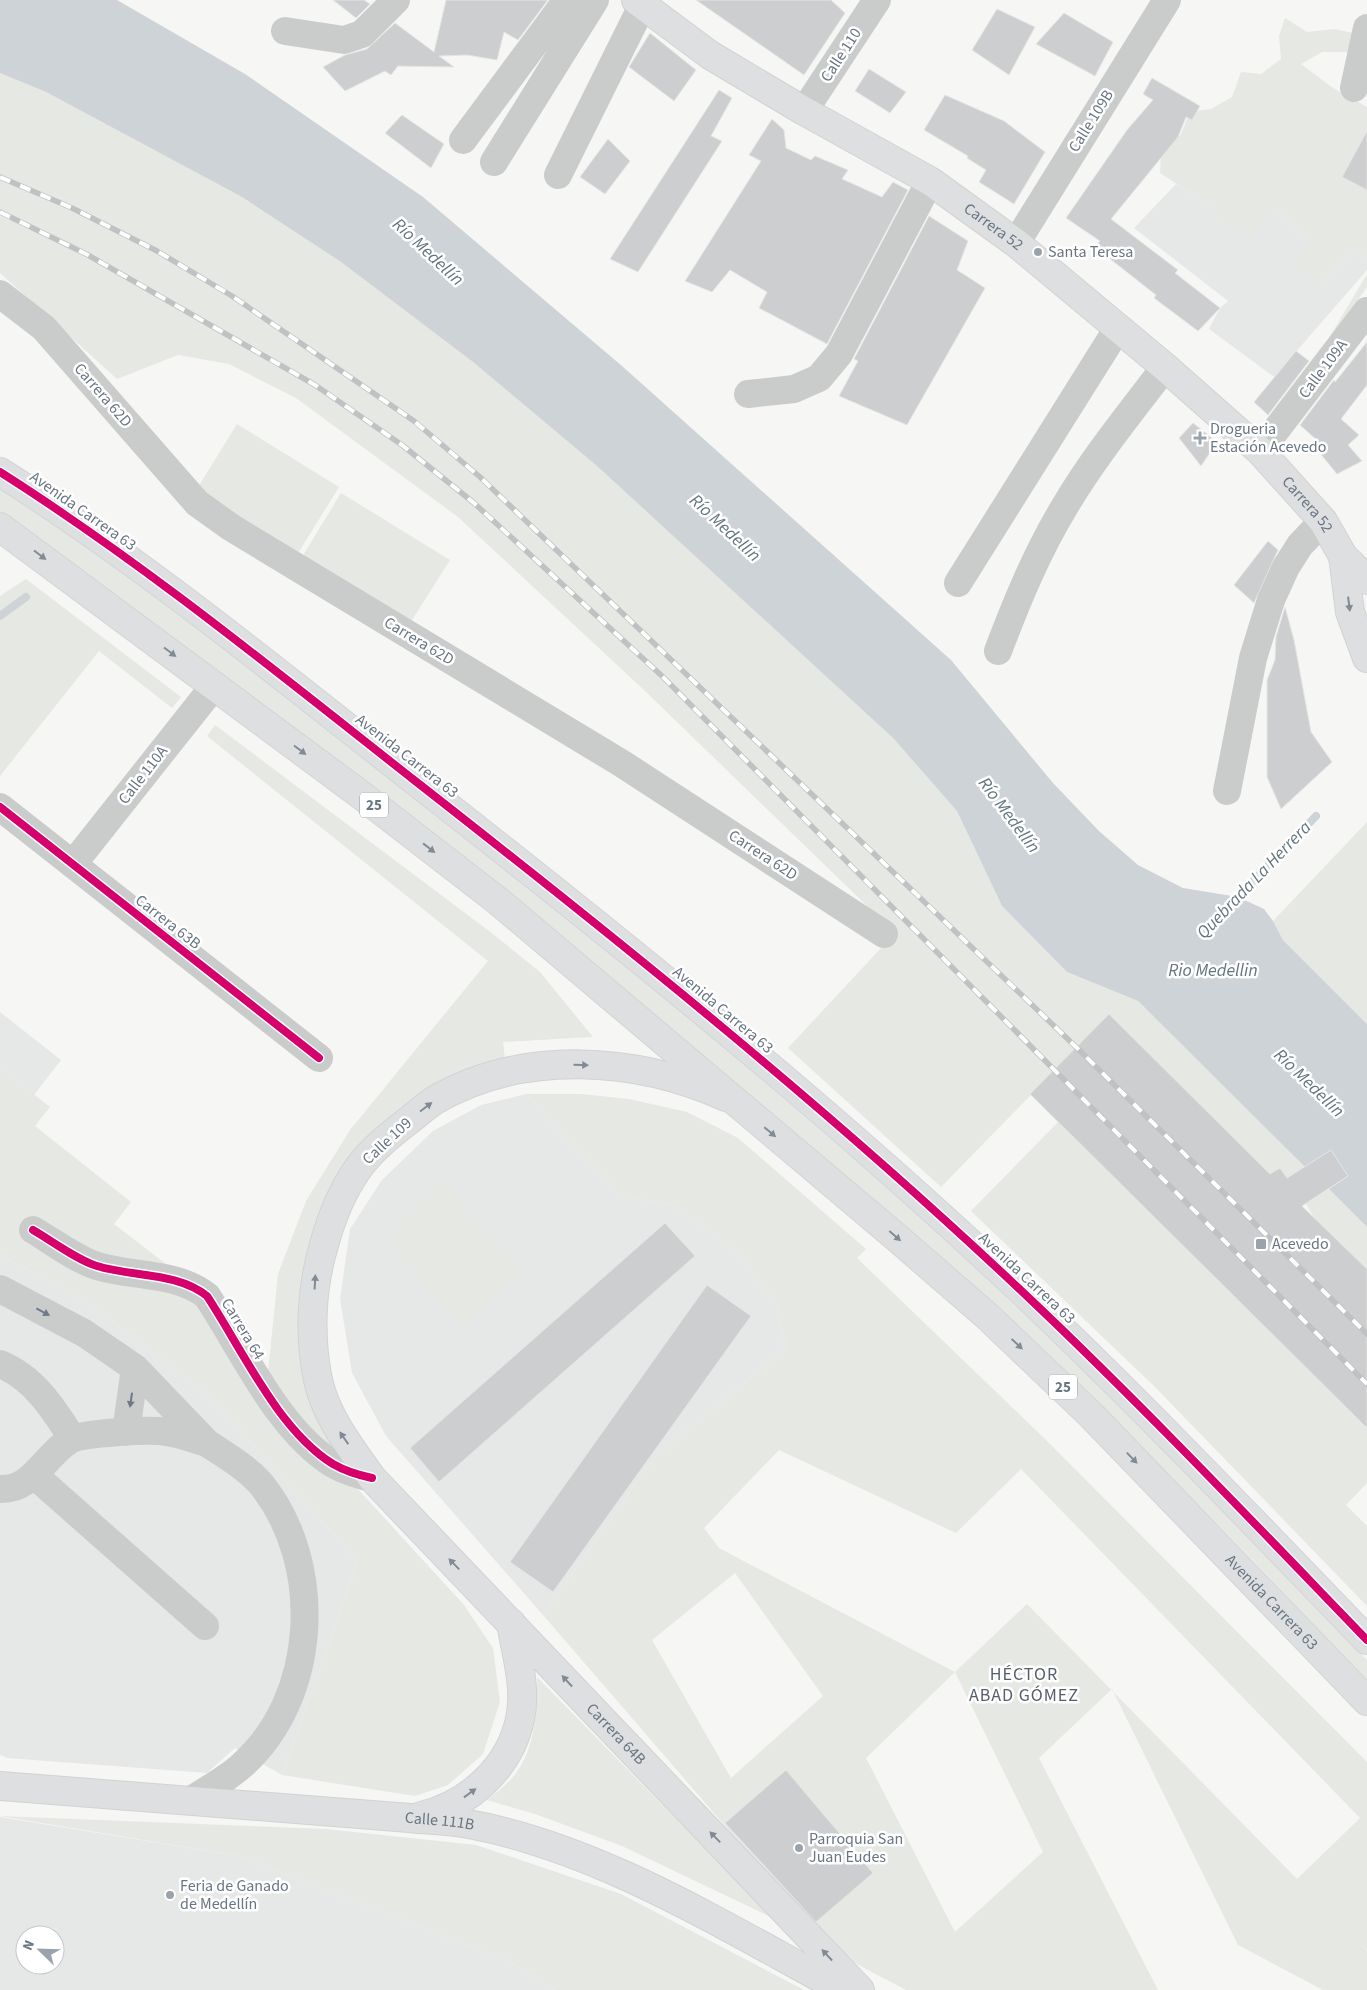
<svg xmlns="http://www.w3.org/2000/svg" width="1367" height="1990" font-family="'Source Sans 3',sans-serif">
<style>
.built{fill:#e6e8e7;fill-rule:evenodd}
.green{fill:#e6e8e3;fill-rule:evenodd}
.water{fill:#cdd3d6}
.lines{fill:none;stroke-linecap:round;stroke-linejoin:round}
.stream{stroke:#cdd3d6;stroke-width:8}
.building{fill:#cdcecf;stroke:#e5e5e4}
.major-casing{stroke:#d2d2d3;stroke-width:30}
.highway-casing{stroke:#d3d4d4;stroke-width:30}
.minor{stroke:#cacccc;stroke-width:28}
.major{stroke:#dedfe0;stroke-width:28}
.highway{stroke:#dedfe0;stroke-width:28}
.rail-casing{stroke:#c0c1c2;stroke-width:5.5}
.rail{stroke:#fff;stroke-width:4;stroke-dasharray:11;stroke-linecap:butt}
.cycleway-casing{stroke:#fff;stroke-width:11}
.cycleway{stroke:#d6006c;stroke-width:8}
.oneway{fill:#808b96}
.oneway2{fill:#6d7a87}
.poi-dot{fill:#9aa3ab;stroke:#fff;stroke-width:2}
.labels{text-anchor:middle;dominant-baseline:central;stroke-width:5;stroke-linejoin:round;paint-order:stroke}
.shield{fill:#fff;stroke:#959fa8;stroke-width:1}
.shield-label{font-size:15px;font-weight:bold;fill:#687683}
.street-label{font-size:16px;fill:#687683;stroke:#fff}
.poi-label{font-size:16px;fill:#687683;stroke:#fff;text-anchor:start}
.water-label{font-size:18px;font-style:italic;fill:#63777f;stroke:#fff}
.neighbourhood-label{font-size:18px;letter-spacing:1px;fill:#555f69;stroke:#fff}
</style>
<rect width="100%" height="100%" fill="#f6f6f5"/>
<path class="built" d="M 1176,184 L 1223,214 L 1217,223 L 1275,207 L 1312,242 L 1320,287 L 1354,249 L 1367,257 L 1367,270 L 1274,377 L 1209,329 L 1220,308 L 1228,301 L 1134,228 Z
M 0,1012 L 61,1060 L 34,1095 L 0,1068 Z
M 526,1094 L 621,1196 L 672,1205 L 707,1229 L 744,1259 L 776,1305 L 786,1349 L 653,1459 L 543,1615 L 386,1436 L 352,1373 L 340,1299 L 350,1229 L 382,1180 L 433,1131 L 481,1105 Z
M 0,1255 L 83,1299 L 210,1397 L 358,1561 L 282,1775 L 235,1748 L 207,1773 L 7,1758 L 0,1755 Z
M 0,1817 L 239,1856 L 509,1961 L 554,1990 L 0,1990 ZM 25,1935 L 55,1935 L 55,1965 L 25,1965 Z"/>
<path class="green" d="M 1285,18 L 1307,32 L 1334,29 L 1358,34 L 1350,52 L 1322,52 L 1301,64 L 1333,88 L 1367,107 L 1367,257 L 1354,249 L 1320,287 L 1291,264 L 1311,241 L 1275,207 L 1248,237 L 1217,223 L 1222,214 L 1160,173 L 1161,154 L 1181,134 L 1190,112 L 1211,109 L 1232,97 L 1241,72 L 1261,74 L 1281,59 L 1279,36 Z
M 0,73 L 46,92 L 242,197 L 341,262 L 473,362 L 597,466 L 893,738 L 957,811 L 1002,906 L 1067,972 L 1138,1001 L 1305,1167 L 1287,1178 L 1280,1168 L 1270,1174 L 1109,1015 L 941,1187 L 788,1048 L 895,933 L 644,690 L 458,517 L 296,398 L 229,364 L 178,355 L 117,379 L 0,273 Z
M 1367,274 L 1367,287 L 1316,360 Z
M 237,424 L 339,487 L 297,555 L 195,492 Z
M 0,488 L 126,574 L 304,709 L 675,1005 L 926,1221 L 1117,1403 L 1367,1660 L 1367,1681 C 1249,1554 1128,1430 1001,1313 L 0,515 Z
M 341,493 L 450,560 L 407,628 L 299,562 Z
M 26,579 L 181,697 L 172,708 L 99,651 L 0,776 L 0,596 Z
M 215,725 L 493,934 L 540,972 L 593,1037 L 503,1042 L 505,1059 L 406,1108 L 306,1273 L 340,1457 L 306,1432 L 268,1372 L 278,1274 L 306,1201 L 350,1130 L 488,961 L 207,736 Z
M 1367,822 L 1367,1024 L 1283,940 L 1273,921 Z
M 0,1068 L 50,1107 L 35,1126 L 131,1202 L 114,1224 L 175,1271 L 357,1488 L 464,1605 L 493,1648 L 500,1702 L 483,1754 L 448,1785 L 415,1796 L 282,1775 L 358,1561 L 210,1397 L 83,1299 L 0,1255 Z
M 526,1094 L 581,1094 L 629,1099 L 687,1112 L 738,1138 L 866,1249 L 857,1258 L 1046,1440 L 1367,1762 L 1367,1950 L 1361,1944 L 1367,1951 L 1367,1990 L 1323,1990 L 1238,1945 L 1112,1689 L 1039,1758 L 1158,1990 L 906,1990 L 834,1952 L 543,1615 L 653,1459 L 786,1349 L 776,1305 L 744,1259 L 707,1229 L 672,1205 L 621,1196 ZM 779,1450 L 956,1533 L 1021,1469 L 1360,1818 L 1297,1879 L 1027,1604 L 955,1672 L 719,1548 L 704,1528 ZM 735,1573 L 823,1696 L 731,1778 L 652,1640 ZM 955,1672 L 1043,1852 L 955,1932 L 866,1758 Z
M 1058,1122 L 1367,1428 L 1367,1483 L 1346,1505 L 1367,1526 L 1367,1606 L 1155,1387 L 971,1211 Z
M 442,1182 L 524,1269 L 462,1328 L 387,1239 Z
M 1329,1189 L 1367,1227 L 1367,1271 L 1315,1219 L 1306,1204 Z
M 537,1677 L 773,1918 L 622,1846 L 535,1814 L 487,1800 C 496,1793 506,1785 513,1777 C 535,1752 538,1708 537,1677 Z
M 0,1816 L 326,1829 L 476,1845 L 621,1894 L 804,1990 L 554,1990 L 509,1961 L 239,1856 Z"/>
<path class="water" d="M 0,0 L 117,0 L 245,74 L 423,197 L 622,366 L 951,660 L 1053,783 L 1099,831 L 1138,865 L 1183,888 L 1238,897 L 1264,909 L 1273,921 L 1283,940 L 1367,1024 L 1367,1227 L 1329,1189 L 1348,1176 L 1331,1150 L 1305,1167 L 1138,1001 L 1067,972 L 1002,906 L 957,811 L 893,738 L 597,466 L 473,362 L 341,262 L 242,197 L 46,92 L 0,73 Z"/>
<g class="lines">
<path class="stream" d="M 0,616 L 26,597
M 1232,903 L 1316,816"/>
</g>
<path class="building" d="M 333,0 L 364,0 L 370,4 L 356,18 Z
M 446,0 L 548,0 L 518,40 L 504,32 L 497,60 L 467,55 L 439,56 L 454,67 L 398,66 L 391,75 L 385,71 L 345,91 L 323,67 L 345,55 L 367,49 L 395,23 L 434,52 Z
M 696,0 L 831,0 L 845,13 L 804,75 Z
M 997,9 L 1035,27 L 1009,75 L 972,50 Z
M 1064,13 L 1113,42 L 1095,76 L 1036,44 Z
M 650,33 L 696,70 L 674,101 L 629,67 Z
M 869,69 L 906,92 L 890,113 L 855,91 Z
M 1152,78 L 1200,106 L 1192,120 L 1186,117 L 1178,137 L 1111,219 L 1178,270 L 1175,273 L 1220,308 L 1198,331 L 1154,298 L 1156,295 L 1095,247 L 1100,241 L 1066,218 L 1127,130 L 1153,100 L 1143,94 Z
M 719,90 L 732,98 L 711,136 L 722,141 L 638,272 L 610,259 Z
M 945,95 L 1004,121 L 1045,152 L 1014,204 L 979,182 L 986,170 L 967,158 L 968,156 L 924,130 Z
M 402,115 L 444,144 L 431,168 L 385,133 Z
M 772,119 L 784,130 L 786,148 L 811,160 L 815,156 L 848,170 L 842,179 L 882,197 L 893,182 L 908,190 L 827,344 L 759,308 L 767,292 L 730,270 L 712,292 L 685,281 L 761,161 L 749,155 Z
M 1367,131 L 1367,190 L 1342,177 Z
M 608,139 L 630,161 L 605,194 L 580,177 Z
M 929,216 L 968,241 L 957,270 L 985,288 L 907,425 L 839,396 L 858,361 L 854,359 Z
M 1367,342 L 1367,385 L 1341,419 L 1359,435 L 1348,445 L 1362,461 L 1337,474 L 1315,447 L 1319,442 L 1300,425 L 1334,380 L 1335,382 Z
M 1296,351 L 1309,361 L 1268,415 L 1254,402 Z
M 1193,423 L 1217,442 L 1201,466 L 1179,438 Z
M 1268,541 L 1278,550 L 1254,603 L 1234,585 Z
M 1285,607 L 1294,640 L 1311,732 L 1332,762 L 1281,809 L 1267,777 L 1267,680 L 1275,660 L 1276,637 Z
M 1109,1014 L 1270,1174 L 1280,1168 L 1287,1178 L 1331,1150 L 1348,1176 L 1302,1206 L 1367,1269 L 1367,1428 L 1030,1094 Z
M 665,1223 L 695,1256 L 439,1482 L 410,1448 Z
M 707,1285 L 751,1316 L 553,1592 L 510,1562 Z
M 786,1770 L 873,1873 L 816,1922 L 725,1823 Z"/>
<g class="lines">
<defs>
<g id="major">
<path id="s1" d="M 636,0 L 710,55 L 804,111 L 930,181 L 1016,243 L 1165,367 L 1260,451 L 1323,521 L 1343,556 L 1367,580"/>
<path d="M 1343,556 L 1350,612 L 1367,658"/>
<path id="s2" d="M 726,1097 C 636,1057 523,1049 435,1100 C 426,1106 417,1114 408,1121 C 390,1135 370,1151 357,1170 C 341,1193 331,1219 324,1245 C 311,1288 309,1336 318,1380 C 326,1417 351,1448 372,1478 L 860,1990"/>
<path id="s3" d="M 0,1786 L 410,1818 C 427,1820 445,1820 463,1823 C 597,1846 725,1927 843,1990"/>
<path d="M 421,1816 C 469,1805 510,1767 520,1719 C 527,1688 516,1653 511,1623"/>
</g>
<g id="highway">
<path d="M 0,472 C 145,564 279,674 414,780 C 625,945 835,1114 1030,1299 C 1146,1409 1256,1525 1367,1640"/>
<path id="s4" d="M 0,527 L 361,795 L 498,901 L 896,1237 L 987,1316 L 1092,1416 L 1367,1701"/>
</g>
</defs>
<use href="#major" class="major-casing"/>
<use href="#highway" class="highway-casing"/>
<path class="minor" d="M 285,31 L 344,40 L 362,34 L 396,0
M 1354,88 L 1367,28
M 804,111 L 877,0
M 463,140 L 567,0
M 494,162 L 595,0
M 558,175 L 642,6
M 1016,243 L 1167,0
M 0,294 L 44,328 L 197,503 L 232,528 L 621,763 L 884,934
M 748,394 L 794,389 L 819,378 L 839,354 L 930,181
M 1260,451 L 1367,311
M 958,583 L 1118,328
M 998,651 C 1017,601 1037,552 1065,506 C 1094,457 1131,412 1165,367
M 1227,791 L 1253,658 L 1271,600 L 1286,567 L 1300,545 L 1323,521
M 0,807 L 319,1058
M 73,864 L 214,686
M 33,1230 C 52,1241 77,1260 97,1266 C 133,1277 177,1272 207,1296 C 242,1349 278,1430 333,1464 C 345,1471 358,1475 372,1478
M 0,1289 L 84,1333 L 135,1368 L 207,1443 C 193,1439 180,1434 166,1432 C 151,1429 82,1433 70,1440 C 45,1455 32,1491 0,1489
M 0,1364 C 34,1378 53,1408 72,1438
M 126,1432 L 135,1368
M 34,1475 L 205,1626
M 190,1801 C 206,1790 225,1780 240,1767 C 319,1699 325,1563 261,1484 C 246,1467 225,1455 207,1443"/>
<use href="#major" class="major"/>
<use href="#highway" class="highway"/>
<defs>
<path id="rail" d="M 0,177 L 72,208 L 157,251 L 232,296 L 414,421 L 480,477 L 1074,1045 L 1367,1334
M 0,212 L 88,255 L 315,385 L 402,445 L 474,503 L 662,676 L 1367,1384"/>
</defs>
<use href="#rail" class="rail-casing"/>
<use href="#rail" class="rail"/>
<defs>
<path id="cycleway" d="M 0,472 C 145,564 279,674 414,780 C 625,945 835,1114 1030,1299 C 1146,1409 1256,1525 1367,1640
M 0,807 L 319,1058
M 33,1230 C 52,1241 77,1260 97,1266 C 133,1277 177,1272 207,1296 C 242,1349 278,1430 333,1464 C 345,1471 358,1475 372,1478"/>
</defs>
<use href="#cycleway" class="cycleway-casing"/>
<use href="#cycleway" class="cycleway"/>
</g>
<defs><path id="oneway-solid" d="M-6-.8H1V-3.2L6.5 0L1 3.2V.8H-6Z" transform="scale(1.25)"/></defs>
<g class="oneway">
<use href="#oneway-solid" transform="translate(40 555) rotate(37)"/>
<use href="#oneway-solid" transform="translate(1349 604) rotate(83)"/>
<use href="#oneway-solid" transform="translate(170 652) rotate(37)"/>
<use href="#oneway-solid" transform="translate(300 750) rotate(37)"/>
<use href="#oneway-solid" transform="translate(429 848) rotate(38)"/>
<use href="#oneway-solid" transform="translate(581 1065) rotate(2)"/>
<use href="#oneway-solid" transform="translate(426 1107) rotate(-37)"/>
<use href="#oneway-solid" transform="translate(770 1132) rotate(40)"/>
<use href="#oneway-solid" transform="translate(895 1236) rotate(41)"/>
<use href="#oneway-solid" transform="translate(315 1282) rotate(-87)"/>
<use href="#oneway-solid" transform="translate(1017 1344) rotate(43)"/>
<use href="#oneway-solid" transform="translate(344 1438) rotate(-125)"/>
<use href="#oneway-solid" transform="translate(1132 1458) rotate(46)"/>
<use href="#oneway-solid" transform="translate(454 1564) rotate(-134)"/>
<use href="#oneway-solid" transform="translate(567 1681) rotate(-133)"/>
<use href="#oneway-solid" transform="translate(470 1793) rotate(-36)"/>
<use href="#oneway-solid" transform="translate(715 1837) rotate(-134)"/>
<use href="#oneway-solid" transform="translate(827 1955) rotate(-133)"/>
</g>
<g class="oneway2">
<use href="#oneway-solid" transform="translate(43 1312) rotate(28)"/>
<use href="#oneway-solid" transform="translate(131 1400) rotate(98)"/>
</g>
<g class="poi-dot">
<circle cx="1038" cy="252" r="5"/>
<path d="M1197.5 430.5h5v5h5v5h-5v5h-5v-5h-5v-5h5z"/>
<rect x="1255" y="1238" width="12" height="12" rx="2.5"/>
<circle cx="799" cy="1848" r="5"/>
<circle cx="170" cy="1895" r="5"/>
</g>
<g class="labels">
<g class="shield">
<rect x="360" y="792.5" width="28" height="25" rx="4"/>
<rect x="1049" y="1374.5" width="28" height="25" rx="4"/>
</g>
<g class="shield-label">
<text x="374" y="805">25</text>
<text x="1063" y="1387">25</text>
</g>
<g class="street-label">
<text transform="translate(841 55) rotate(-57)">Calle 110</text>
<text transform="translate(1091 121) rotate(-58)">Calle 109B</text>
<text stroke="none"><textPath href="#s1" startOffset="424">Carrera 52</textPath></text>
<text transform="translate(1323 369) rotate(-53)">Calle 109A</text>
<text transform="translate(103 395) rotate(49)">Carrera 62D</text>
<text stroke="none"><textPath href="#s1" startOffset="844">Carrera 52</textPath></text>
<text transform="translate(83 511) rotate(35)">Avenida Carrera 63</text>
<text transform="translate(419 641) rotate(31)">Carrera 62D</text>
<text transform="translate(407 756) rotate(38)">Avenida Carrera 63</text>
<text transform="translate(143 775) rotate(-52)">Calle 110A</text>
<text transform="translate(763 855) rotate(33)">Carrera 62D</text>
<text transform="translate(168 922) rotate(38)">Carrera 63B</text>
<text transform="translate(723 1010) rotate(40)">Avenida Carrera 63</text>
<text transform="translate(387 1141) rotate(-43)">Calle 109</text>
<text transform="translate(1027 1278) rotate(43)">Avenida Carrera 63</text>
<text transform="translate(243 1329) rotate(59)">Carrera 64</text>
<text stroke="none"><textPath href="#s4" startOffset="1668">Avenida Carrera 63</textPath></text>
<text stroke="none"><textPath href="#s2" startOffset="1092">Carrera 64B</textPath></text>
<text stroke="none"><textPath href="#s3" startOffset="441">Calle 111B</textPath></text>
</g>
<g class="poi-label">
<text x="1048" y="252">Santa Teresa</text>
<text x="1210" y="429">Drogueria<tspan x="1210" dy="18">Estación Acevedo</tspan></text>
<text x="1272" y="1244">Acevedo</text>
<text x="809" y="1839">Parroquia San<tspan x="809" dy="18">Juan Eudes</tspan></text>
<text x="180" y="1886">Feria de Ganado<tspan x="180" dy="18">de Medellín</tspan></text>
</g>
<g class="water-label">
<text transform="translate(428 252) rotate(43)">Río Medellín</text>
<text transform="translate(725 528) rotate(43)">Río Medellín</text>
<text transform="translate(1009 815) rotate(53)">Río Medellín</text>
<text transform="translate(1254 880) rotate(-46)">Quebrada La Herrera</text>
<text x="1213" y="970">Rio Medellin</text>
<text transform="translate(1309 1083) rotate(44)">Río Medellín</text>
</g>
<g class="neighbourhood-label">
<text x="1024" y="1674">HÉCTOR<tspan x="1024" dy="21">ABAD GÓMEZ</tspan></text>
</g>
</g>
<g transform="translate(40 1950) rotate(293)"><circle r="24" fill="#ffffff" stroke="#c3c8cd"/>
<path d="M0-4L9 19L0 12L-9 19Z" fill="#9aa3ab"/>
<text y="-8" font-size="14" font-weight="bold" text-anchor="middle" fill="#687683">N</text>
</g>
</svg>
